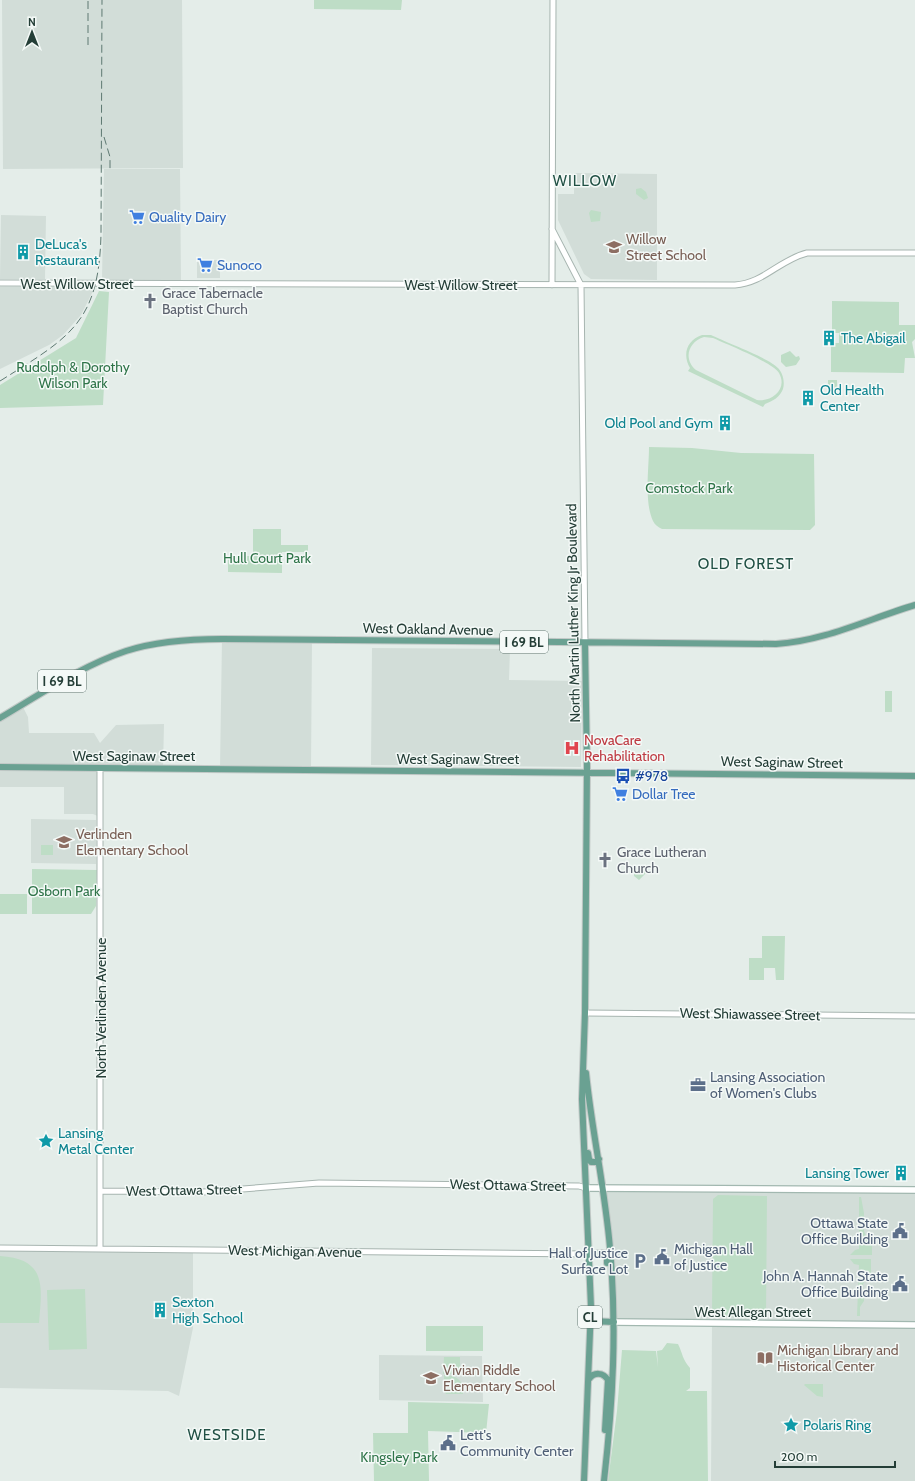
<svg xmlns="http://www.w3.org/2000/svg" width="915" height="1481" font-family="Cabin,sans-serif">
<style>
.built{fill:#d2ddd8}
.green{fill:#beddc6;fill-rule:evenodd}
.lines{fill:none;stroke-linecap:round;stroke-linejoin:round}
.tertiary-casing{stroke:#a7b5b0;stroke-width:7}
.secondary-casing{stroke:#a2b8b0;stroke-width:8}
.primary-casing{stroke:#c2c9c7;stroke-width:8}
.tertiary{stroke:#fff;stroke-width:5}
.secondary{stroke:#fff;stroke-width:5.5}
.primary{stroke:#6aa192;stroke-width:6}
.rail{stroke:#5e7972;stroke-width:1;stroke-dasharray:8 4;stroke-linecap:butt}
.labels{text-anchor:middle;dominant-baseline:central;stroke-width:3;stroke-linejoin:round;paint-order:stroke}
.shield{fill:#f4f9f7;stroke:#627671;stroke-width:1}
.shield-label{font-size:13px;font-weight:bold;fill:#243e37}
.shop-label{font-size:14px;fill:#366cbe;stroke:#f4f9f7;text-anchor:start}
.education-label{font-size:14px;fill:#785e54;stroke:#f4f9f7;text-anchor:start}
.culture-label{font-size:14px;fill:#0d838f;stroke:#f4f9f7;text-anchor:start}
.street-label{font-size:14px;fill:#243e37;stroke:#f4f9f7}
.worship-label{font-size:14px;fill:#5b616d;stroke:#f4f9f7;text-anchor:start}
.park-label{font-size:14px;fill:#2f7449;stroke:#f4f9f7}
.health-label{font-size:14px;fill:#be3a42;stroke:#f4f9f7;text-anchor:start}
.transit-label{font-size:14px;fill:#164399;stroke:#f4f9f7;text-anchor:start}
.service-label{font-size:14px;fill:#4e5e75;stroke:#f4f9f7;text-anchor:start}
.neighbourhood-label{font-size:15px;letter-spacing:1px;fill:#205044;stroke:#f4f9f7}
</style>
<rect width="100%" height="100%" fill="#e4ede9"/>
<path class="built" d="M 2,0 L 182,0 L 183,168 L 3,169 Z
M 104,169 L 180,169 L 181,281 L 102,280 Z
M 574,173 L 657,174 L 657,280 L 591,279 L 584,274 L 558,220 L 558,194 L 574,194 Z
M 1,215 L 46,216 L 45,279 L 0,279 Z
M 197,260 L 220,260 L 220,278 L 197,278 Z
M 0,287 L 95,287 L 81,315 L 63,335 L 49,345 L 0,369 Z
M 222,639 L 312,640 L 311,770 L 220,769 Z
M 372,648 L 510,649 L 509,680 L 582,681 L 581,767 L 371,765 Z
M 22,705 L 28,717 L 29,733 L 94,733 L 100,743 L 116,725 L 164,724 L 163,768 L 101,768 L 100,817 L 93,814 L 64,814 L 64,787 L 0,787 L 0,718 Z
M 31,819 L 96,820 L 96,864 L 31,863 Z
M 604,1188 L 915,1190 L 915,1481 L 711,1481 L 712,1324 L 614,1322 Z
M 0,1250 L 193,1253 L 193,1328 L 179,1396 L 168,1391 L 0,1388 Z
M 379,1355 L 482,1356 L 483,1402 L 379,1400 Z"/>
<path class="green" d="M 314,0 L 402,0 L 401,10 L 314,9 Z
M 641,188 L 646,192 L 648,198 L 644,200 L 636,194 L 636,189 Z
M 591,210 L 601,212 L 600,221 L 591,222 L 589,213 Z
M 99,291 L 109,292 L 103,405 L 0,408 L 0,385 L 76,338 Z
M 832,301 L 899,302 L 899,325 L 915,325 L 915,339 L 912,342 L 915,358 L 905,358 L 904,373 L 831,372 L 831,343 L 839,343 L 839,333 L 832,333 Z
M 702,335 L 711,335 C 725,342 769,358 778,368 C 783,373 785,382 783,389 C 780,397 773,401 765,404 L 763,407 L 688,371 L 690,368 C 682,354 687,340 702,335 ZM 704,337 L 713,338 C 726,344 772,362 779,373 C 788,389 772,402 757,400 L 696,370 C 683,359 688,342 704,337 Z
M 790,351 L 796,357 L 799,356 L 800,359 L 796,365 L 786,367 L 781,362 L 781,355 Z
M 828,380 L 837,380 L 837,391 L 828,391 Z
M 649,447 L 692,448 L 741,453 L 814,454 L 815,525 L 810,530 L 662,529 C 658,527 655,525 653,521 C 644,502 649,468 649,447 Z
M 253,529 L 281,529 L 281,545 L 308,545 L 308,552 L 282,552 L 282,573 L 228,572 L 228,556 L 253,556 Z
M 885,691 L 892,691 L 892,712 L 885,712 Z
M 41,845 L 53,845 L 53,855 L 41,855 Z
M 639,866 L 646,873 L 639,880 L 634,876 L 634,870 Z
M 32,869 L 97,870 L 96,906 L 91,914 L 32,914 Z
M 0,894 L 27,894 L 27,914 L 0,914 Z
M 762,936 L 785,936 L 784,980 L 776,980 L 775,968 L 764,968 L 764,980 L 749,980 L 749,958 L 762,958 Z
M 718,1195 L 767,1196 L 766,1317 L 717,1316 L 712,1312 L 713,1199 Z
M 859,1197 L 861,1197 L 864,1213 L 864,1231 L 867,1238 L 872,1240 L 872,1255 L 850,1255 L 855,1250 L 859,1249 Z
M 0,1256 C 47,1259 42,1286 39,1323 L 0,1323 Z
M 850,1259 L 871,1259 L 871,1273 L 863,1284 L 864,1301 L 860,1307 L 860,1316 L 857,1316 L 859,1265 L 854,1264 Z
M 85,1289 L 87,1349 L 49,1350 L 47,1290 Z
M 426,1326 L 483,1326 L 483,1351 L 426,1351 Z
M 667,1343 L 678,1344 C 683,1354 682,1359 690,1368 L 690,1388 L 686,1391 L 707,1391 L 708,1481 L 608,1481 L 617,1411 L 622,1350 L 656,1351 L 658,1367 L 657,1351 L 662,1350 Z
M 444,1357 L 460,1357 L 460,1374 L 443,1374 Z
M 444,1375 C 457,1375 464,1381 463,1394 L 446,1394 L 444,1391 Z
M 805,1384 L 823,1384 L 823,1397 L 817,1396 L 804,1385 Z
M 408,1402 L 489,1404 L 486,1433 L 428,1431 L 429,1481 L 374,1481 L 373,1433 L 408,1433 Z"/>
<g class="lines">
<defs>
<path id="tertiary" d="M 552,229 L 581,285 L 585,643
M 0,283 L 735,285 C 764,283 779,260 807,253 L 915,253
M 552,285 L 553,0
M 585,1013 L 915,1016
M 100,1191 L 203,1192 L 319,1183 L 579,1186 L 586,1188
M 0,1248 L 589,1254
M 100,1249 L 100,768"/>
<path id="secondary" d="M 586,1188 L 915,1190
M 614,1322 L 915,1325"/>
<path id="primary" d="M 0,718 C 41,694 81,666 126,651 C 157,641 189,639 222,639 L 776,644 C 825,641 868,619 915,605
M 0,767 L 915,776
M 586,1073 C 592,1132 605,1189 610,1248 C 617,1328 613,1402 604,1481
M 588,1153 L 589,1159 L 591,1162 L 596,1162 L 599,1159
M 589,1254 L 604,1253 L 607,1256 L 607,1263
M 590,1321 L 614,1322
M 589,1379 C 594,1372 603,1372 608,1380 L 605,1430
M 584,1481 L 591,1307 L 582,1099 L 585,1013 L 587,767 L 585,643"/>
</defs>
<use href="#tertiary" class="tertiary-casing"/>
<use href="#secondary" class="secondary-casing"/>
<use href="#primary" class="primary-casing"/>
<use href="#tertiary" class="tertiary"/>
<use href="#secondary" class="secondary"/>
<use href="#primary" class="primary"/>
<path class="rail" d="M 88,45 L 88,0
M 104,137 L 110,157 L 110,171
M 0,381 C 70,337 99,323 101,234 L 102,0"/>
</g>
<defs>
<symbol id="supermarket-bare" viewBox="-9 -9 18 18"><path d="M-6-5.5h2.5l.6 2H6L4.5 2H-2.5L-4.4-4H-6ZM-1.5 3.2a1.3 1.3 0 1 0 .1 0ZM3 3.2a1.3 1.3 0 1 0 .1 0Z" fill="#3f7fe0" stroke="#f4f9f7" stroke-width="2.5" paint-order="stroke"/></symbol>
<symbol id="school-bare" viewBox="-9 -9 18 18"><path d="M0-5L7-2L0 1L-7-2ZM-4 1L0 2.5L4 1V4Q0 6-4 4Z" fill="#8d6e63" stroke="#f4f9f7" stroke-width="2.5" paint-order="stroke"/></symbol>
<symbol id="building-bare" viewBox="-9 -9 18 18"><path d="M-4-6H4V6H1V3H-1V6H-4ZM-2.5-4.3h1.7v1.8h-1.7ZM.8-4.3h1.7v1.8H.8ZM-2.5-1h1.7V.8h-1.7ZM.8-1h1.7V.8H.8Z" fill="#0f9aa8" stroke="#f4f9f7" stroke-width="2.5" paint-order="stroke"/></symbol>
<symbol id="church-bare" viewBox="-9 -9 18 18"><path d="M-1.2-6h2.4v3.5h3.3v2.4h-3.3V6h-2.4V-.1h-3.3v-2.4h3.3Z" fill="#6b7280" stroke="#f4f9f7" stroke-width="2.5" paint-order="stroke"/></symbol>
<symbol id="hospital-bare" viewBox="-9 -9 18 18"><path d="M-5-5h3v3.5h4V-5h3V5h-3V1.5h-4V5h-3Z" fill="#e0444e" stroke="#f4f9f7" stroke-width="2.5" paint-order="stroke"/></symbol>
<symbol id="bus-bare" viewBox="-9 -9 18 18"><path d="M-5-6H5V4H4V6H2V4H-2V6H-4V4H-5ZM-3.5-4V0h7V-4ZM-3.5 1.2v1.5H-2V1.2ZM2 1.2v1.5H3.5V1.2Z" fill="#1a4fb4" stroke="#f4f9f7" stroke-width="2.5" paint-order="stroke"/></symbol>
<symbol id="office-bare" viewBox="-9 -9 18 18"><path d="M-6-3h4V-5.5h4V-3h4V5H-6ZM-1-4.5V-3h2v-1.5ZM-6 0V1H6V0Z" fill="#5c6f8a" stroke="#f4f9f7" stroke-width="2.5" paint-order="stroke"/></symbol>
<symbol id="sight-bare" viewBox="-9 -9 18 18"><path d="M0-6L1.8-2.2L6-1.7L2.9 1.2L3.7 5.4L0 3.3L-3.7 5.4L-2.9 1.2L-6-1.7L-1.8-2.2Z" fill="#0f9aa8" stroke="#f4f9f7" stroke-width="2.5" paint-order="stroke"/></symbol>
<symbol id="civic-bare" viewBox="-9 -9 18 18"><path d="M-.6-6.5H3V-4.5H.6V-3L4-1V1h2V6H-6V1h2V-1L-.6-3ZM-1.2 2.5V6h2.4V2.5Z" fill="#5c6f8a" stroke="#f4f9f7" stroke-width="2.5" paint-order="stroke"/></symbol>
<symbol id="parking-bare" viewBox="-9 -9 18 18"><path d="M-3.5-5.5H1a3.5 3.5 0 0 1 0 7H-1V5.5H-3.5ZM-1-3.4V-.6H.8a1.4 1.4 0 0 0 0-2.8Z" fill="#5c6f8a" stroke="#f4f9f7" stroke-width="2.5" paint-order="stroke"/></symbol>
<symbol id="library-bare" viewBox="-9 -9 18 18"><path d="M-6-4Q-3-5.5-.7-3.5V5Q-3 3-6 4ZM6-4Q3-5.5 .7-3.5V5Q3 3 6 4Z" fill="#8d6e63" stroke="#f4f9f7" stroke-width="2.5" paint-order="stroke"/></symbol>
</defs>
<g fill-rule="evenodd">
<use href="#supermarket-bare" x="126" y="206" width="22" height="22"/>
<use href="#school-bare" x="603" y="236" width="22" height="22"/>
<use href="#building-bare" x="12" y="241" width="22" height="22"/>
<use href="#supermarket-bare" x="194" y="254" width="22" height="22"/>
<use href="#church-bare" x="139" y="290" width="22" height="22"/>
<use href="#building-bare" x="818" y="327" width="22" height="22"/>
<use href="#building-bare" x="797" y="387" width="22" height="22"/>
<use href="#building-bare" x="714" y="412" width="22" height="22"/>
<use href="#hospital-bare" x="561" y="737" width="22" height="22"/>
<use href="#bus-bare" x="612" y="765" width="22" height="22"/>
<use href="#supermarket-bare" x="609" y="783" width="22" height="22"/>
<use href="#school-bare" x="53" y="831" width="22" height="22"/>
<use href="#church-bare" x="594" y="849" width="22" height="22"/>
<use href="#office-bare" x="687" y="1074" width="22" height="22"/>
<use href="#sight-bare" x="35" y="1130" width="22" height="22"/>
<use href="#building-bare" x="890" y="1162" width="22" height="22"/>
<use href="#civic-bare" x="889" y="1220" width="22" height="22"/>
<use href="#civic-bare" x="651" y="1246" width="22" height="22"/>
<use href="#parking-bare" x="629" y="1250" width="22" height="22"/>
<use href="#civic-bare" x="889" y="1273" width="22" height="22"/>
<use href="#building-bare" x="149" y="1299" width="22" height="22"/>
<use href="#library-bare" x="754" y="1347" width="22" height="22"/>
<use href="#school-bare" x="420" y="1367" width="22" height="22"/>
<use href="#sight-bare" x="780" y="1414" width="22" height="22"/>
<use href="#civic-bare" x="437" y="1432" width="22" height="22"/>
</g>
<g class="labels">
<g class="shield">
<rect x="500" y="631" width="48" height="22" rx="3"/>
<rect x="38" y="670" width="48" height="22" rx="3"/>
<rect x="578" y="1306" width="24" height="22" rx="3"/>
</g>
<g class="shield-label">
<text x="524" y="642">I 69 BL</text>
<text x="62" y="681">I 69 BL</text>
<text x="590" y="1317">CL</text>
</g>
<g class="shop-label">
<text x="149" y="217">Quality Dairy</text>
<text x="217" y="265">Sunoco</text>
<text x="632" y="794">Dollar Tree</text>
</g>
<g class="education-label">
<text x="626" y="239">Willow<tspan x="626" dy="16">Street School</tspan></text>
<text x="76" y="834">Verlinden<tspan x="76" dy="16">Elementary School</tspan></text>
<text x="777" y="1350">Michigan Library and<tspan x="777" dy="16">Historical Center</tspan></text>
<text x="443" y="1370">Vivian Riddle<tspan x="443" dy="16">Elementary School</tspan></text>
</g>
<g class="culture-label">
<text x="35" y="244">DeLuca's<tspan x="35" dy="16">Restaurant</tspan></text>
<text x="841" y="338">The Abigail</text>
<text x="820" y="390">Old Health<tspan x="820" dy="16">Center</tspan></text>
<text x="713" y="423" text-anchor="end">Old Pool and Gym</text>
<text x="58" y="1133">Lansing<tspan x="58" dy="16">Metal Center</tspan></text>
<text x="889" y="1173" text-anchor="end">Lansing Tower</text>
<text x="172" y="1302">Sexton<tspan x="172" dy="16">High School</tspan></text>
<text x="803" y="1425">Polaris Ring</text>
</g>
<g class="street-label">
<text x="77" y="284">West Willow Street</text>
<text x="461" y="285">West Willow Street</text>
<text transform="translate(573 613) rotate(-91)">North Martin Luther King Jr Boulevard</text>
<text transform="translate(428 629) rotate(1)">West Oakland Avenue</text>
<text x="134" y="756">West Saginaw Street</text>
<text x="458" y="759">West Saginaw Street</text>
<text transform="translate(782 762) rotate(1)">West Saginaw Street</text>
<text transform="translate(101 1008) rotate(-90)">North Verlinden Avenue</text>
<text transform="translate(750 1014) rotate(1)">West Shiawassee Street</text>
<text transform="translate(508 1185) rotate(1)">West Ottawa Street</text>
<text transform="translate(184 1190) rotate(-1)">West Ottawa Street</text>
<text transform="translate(295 1251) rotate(1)">West Michigan Avenue</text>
<text x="753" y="1312">West Allegan Street</text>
</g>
<g class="worship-label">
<text x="162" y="293">Grace Tabernacle<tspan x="162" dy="16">Baptist Church</tspan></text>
<text x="617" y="852">Grace Lutheran<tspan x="617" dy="16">Church</tspan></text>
</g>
<g class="park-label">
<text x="73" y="367">Rudolph &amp; Dorothy<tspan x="73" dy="16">Wilson Park</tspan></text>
<text x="689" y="488">Comstock Park</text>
<text x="267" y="558">Hull Court Park</text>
<text x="64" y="891">Osborn Park</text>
<text x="399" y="1457">Kingsley Park</text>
</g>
<g class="health-label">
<text x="584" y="740">NovaCare<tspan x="584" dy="16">Rehabilitation</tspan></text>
</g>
<g class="transit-label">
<text x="635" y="776">#978</text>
</g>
<g class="service-label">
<text x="710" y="1077">Lansing Association<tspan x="710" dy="16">of Women's Clubs</tspan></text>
<text x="888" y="1223" text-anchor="end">Ottawa State<tspan x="888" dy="16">Office Building</tspan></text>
<text x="674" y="1249">Michigan Hall<tspan x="674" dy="16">of Justice</tspan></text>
<text x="628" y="1253" text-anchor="end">Hall of Justice<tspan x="628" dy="16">Surface Lot</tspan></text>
<text x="888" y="1276" text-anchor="end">John A. Hannah State<tspan x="888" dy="16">Office Building</tspan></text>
<text x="460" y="1435">Lett's<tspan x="460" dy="16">Community Center</tspan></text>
</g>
<g class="neighbourhood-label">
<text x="585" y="181">WILLOW</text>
<text x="746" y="564">OLD FOREST</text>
<text x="227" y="1435">WESTSIDE</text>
</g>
</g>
<g transform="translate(32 32)" stroke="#f4f9f7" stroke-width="3" paint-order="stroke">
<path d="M0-3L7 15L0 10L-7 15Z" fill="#243e37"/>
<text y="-6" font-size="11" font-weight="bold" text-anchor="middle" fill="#243e37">N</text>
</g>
<path d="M775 1461v6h120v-6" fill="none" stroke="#243e37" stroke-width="2"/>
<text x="781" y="1461" font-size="12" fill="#243e37" stroke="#f4f9f7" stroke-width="3" paint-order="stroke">200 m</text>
</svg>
